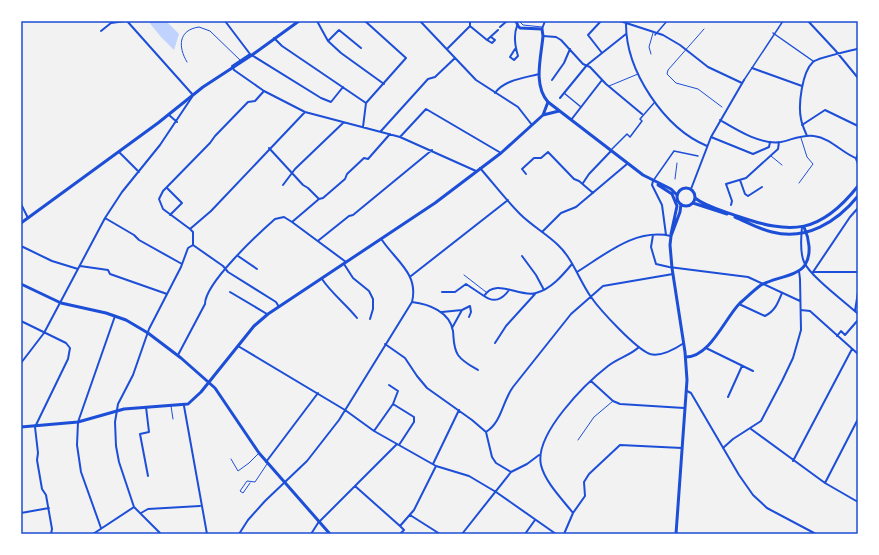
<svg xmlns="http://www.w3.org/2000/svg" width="879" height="555" font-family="'Source Serif 4',serif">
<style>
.water{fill:#bfd3fe}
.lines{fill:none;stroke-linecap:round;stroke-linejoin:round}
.service{stroke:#1d4ed8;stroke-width:1}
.pedestrian{stroke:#1d4ed8;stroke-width:1.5}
.minor{stroke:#1d4ed8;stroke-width:2}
.tertiary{stroke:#1d4ed8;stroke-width:3}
.secondary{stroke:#1d4ed8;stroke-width:3}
.neatline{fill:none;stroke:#1d4ed8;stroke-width:1.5}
</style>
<rect width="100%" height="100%" fill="#f2f2f2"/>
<path class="water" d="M 148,21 L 166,21 L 179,34 L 174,50 L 161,37 Z"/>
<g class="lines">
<path class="service" d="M 519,21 L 523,25 L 542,27
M 704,29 L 668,70 L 667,74 L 676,83 L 698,89 L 722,107
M 651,54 L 649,47 L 653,33
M 187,62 C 178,47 178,30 199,27 L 210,31 L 240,60
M 609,86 L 638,74
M 771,156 L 782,165
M 675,179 L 677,163
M 799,183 L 813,164 L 807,157 L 801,138
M 464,275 L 486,292
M 171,406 L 173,419
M 578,440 L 594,417 L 613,401
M 231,459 L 238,471 L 249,463 L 258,454
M 250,483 L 243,493 L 240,491 L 247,481 L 255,482 L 267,464"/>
<path class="pedestrian" d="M 773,33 L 813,61
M 655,35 L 667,21
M 744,80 L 783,21
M 564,93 L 581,107
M 612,149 L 627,134 L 630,137 L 642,121 L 640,119 L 654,103
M 653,181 L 674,151 L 698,156"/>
<path class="minor" d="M 127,21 L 193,95
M 225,21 L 250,54 L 321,98 L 331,102 L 343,87
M 317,21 L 328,41 L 341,53 L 384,84
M 420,21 L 476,80 L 518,107 L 532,125
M 601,21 L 588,35 L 602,53
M 620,21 L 663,35 L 680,45 L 708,67 L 742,83
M 808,21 L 835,50 L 858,78
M 626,24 C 626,71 664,128 707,146
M 470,26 L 487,40
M 500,27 L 507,21
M 542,29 L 545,21
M 101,31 L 111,23 L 126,21
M 543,36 L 556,37 L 561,40 L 583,64 L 590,67 L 606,84 L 642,114
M 491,37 L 495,40 L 492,43 L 487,40 L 498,30
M 274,38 L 282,46 L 366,103
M 328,41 L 339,30 L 361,48
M 447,49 L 470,26 L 470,21
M 515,49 L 510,57 L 514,60 L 518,56 C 515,46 513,36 517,26
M 250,54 L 232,66 L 234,70 L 264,91 L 305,112 L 400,137 L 476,171
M 752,68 L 802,86
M 552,80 L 564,63 L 570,49
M 264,91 L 255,101 L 248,102 L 215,136 L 210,143 L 163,191 L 159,199 L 163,209 L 190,229 L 193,232 L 193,245 L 223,266 L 228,272 L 276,302 L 279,307
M 495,93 C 504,80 524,78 539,74
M 560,98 L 587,65 L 626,34
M 169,115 L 177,122
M 571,120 L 602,80
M 720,120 C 737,130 760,145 781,142 C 791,140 803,134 814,136 C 831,138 843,154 858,159
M 802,125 L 825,110 L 858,126
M 363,127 L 366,103 L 406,58 L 365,21
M 381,131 L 428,79 L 435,77 L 455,58
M 807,136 C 805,131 802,125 801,119 C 798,105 802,72 813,62 C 817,58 849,51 857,49
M 400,137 L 426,109 L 501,153
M 711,137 L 753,154 L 769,147 L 770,142
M 269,148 L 303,185 L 308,188 L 319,199
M 119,152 L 139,172
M 856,159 L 858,153
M 856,159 L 858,164
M 480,168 C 493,183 506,200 520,214 C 532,226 547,234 558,245 C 573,259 579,280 591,297 C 600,310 636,349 650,354 C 661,357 675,349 684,343
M 526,174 L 522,169 L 534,158 L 541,158 L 548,152 L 574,179 L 579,181 L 593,193
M 740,180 L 745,194 L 748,196 L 762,187
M 653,181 L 652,185 L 662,205 L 666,235
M 583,183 L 589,174 L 611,151
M 283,185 L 295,169 L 343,123
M 167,188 L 182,203 L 170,215
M 691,189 L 711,137 L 744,80
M 21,204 L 28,218
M 731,205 L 732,201 L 726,184 L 746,178 L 778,149 L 779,142
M 105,218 L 134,235 L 139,240 L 182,264
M 292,222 L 346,262
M 802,227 C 801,237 800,253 804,262 C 810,276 845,302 858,314
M 190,229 L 211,211 L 305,112
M 542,232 L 561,213 L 576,207 L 627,164
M 653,235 L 651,247 L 656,264 L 669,267 L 748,277 L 800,301
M 319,240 L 349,216 L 353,215 L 432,150
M 21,246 L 52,261 L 78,269
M 238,256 L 257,269
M 522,256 L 536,275 L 544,290
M 344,264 L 353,278 L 369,291 L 373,299 L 373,309 L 370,319
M 80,266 L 108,270 L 110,274 L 167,294
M 577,272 C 606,254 635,228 671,236
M 813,272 L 850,217 L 858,208
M 813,272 L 858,272
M 411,276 L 508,200
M 322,279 C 332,294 346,304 357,318
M 509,290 C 502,300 494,303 484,296 C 496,277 519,298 536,293 C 551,289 562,276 572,264
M 230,292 L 267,314
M 442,292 L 455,292 L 466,284 L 484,296
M 412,302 C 429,304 450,312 453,331 C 454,340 453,347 458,355 C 463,362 471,366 478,370
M 739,304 L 765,316 C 775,311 778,303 782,293
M 801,310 L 810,311 L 858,354
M 855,311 L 858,292
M 442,312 L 462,310 L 470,306 L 471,312 L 469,317
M 21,321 L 66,343 L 70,348 L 68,359 L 35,427 L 38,453 L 37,460 L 42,489 L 46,495 L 52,529 L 51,534
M 452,328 L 462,310
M 837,336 L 841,331 L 845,335 L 858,320
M 495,343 L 506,326 L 535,294
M 385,344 L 405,358 L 417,376 L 427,388 L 472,420 L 486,432 L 492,457 L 496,463 L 511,472 L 527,464 L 539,455
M 238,346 L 345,410 L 374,431 L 436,466 L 469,476 L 496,492 L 556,534
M 706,348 L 753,371
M 178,355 L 205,304 C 205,283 258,234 275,219 L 284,217 L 292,222 L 319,199 L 323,198 L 345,179 L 347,174 L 364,158 L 368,159 L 390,134
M 21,363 L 44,333 L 105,218 L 122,192 L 160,145 L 192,97
M 591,381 L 613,401 L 620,404 L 684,408
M 389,385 L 398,391 L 393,404
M 687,391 L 691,393 L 739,475 L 753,495 L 767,508 L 816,534
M 728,397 L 742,366
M 184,406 L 207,534
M 146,407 L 149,432 L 140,434 L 148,476
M 751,429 L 825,483 L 858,502
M 374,431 L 393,404 L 414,417 L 414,422 L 399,445
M 486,432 C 502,422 502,402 513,387 L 571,314 L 603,286 L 673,274
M 723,448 L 733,439 L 761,421 L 782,381 L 793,358 L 801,330 L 800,279 L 799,271
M 793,461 L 852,349
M 266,462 L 318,393
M 433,464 L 459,410
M 825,483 L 858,419
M 355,486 L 400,526 L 404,530 L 400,534
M 21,513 L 49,508
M 141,513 L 148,509 L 200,506
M 573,513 L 585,496 L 584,482 L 589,474 L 620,445 L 682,448
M 410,515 L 440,534
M 400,526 L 414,510 L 436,466
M 101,528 L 81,472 L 77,445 L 78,422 L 115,316
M 93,534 L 134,507
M 161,534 L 134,507 L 119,462 L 116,446 L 115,422 L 118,404 L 133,375 L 149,329 L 181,267 L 188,248 L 193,245
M 239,534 L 248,520 L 265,501 L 307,461 L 339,420 L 412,302 C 419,274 396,261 382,240
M 311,534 L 318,523 L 397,444
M 462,534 L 511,472
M 525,534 L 535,520
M 564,534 L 573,513 C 562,499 545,482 541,465 C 534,434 586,383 608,366 C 618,358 631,355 639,347"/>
<path class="tertiary" d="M 543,115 L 548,102
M 21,223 L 158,123 L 203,87 L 252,55 L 299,21
M 21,284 L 61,303 L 106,313 L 126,320 L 148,333 L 181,358 L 215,388 L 259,453 L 330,534
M 21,427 L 78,422 L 124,409 L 188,404 L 201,392 L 254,326 L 268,314 L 435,203 L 501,153 L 543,115 L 559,111"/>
<path class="secondary" d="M 516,21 L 518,26 L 520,28 L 542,29 L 543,36 C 541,58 533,85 548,102 L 643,175 L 671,189 L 677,195
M 658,185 L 672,194 L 677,206 L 671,234
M677 197a9 9 0 1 1 18 0a9 9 0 1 1-18 0Z
M 695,198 C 706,207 724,211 737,216 C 792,235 820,234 858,186
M 693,203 L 727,214
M 735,217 C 747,222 759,229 772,232 C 806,241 837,222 858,196
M 686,357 C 710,357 725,318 740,303 C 747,297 754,290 761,285 C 773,278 798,276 805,265 C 812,254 809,238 804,227
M 676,534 L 687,380 L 685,352 L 672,268 L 670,245 L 671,236 L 680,212 L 681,204"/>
</g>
<rect width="879" height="555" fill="none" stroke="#ffffff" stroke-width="44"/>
<rect x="22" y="22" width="835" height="511" class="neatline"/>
</svg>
